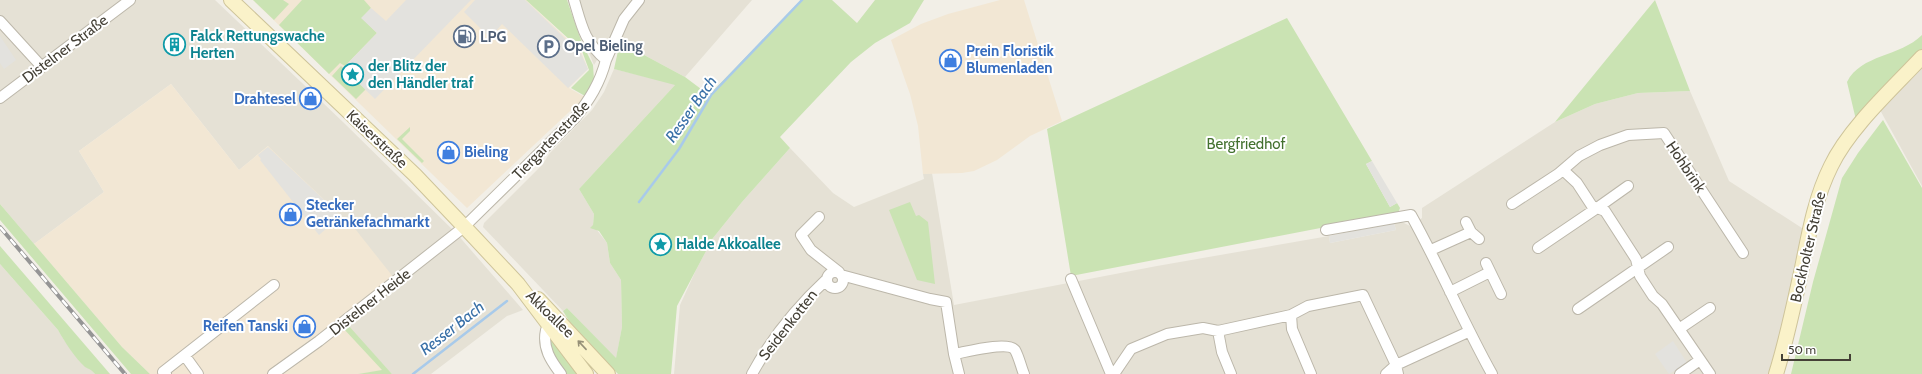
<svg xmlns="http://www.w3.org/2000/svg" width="1922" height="374" font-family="Cabin,sans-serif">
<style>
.residential{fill:#e5e1d5}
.commercial{fill:#f2e7d4}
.green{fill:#cae3b3}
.parking{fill:#e3e2de}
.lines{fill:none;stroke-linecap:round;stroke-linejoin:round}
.stream{stroke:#a8caea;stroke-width:2.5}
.street-casing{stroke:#bcb7aa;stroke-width:12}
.secondary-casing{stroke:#cec49a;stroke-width:16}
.street{stroke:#fff;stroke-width:10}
.secondary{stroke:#faf2c9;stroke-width:14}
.rail-casing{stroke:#959595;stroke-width:4}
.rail{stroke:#fff;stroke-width:2.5;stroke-dasharray:8;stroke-linecap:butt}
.oneway{stroke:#969078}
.labels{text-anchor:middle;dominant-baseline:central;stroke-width:4;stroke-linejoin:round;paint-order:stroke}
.culture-label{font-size:15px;font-weight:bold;fill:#0d838f;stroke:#fff;text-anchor:start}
.service-label{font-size:15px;font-weight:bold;fill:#4e5e75;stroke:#fff;text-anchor:start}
.street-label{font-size:15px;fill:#444036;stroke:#fff}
.shop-label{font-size:15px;font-weight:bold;fill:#366cbe;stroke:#fff;text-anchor:start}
.park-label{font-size:15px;fill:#43712f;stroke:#fff}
.water-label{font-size:16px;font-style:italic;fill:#3970a7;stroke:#fff}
</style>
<rect width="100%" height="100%" fill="#f2efe7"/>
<path class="residential" d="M 0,0 L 215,0 L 343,122 L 457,234 L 523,310 L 507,316 L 431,374 L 392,374 L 341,319 L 268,146 L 239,170 L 171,84 L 79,151 L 104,192 L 34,244 L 0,204 Z
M 567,0 L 636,0 L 622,19 L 594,65 Z
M 644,0 L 752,0 L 685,77 L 620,42 L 630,19 Z
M 1922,63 L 1922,186 L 1880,110 Z
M 614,69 L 676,84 L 579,189 L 594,214 L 593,225 L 607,243 L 610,263 L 621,280 L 622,327 L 616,359 L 567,308 L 563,311 L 483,227 L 484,223 L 543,164 L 549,154 L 592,110 L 604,92 Z
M 1690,91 L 1729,181 L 1805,230 L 1787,319 L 1778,340 L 1768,374 L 674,374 L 680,305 L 696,270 L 713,238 L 742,202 L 790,148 L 833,193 L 854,207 L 924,179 L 923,174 L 932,173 L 954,305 L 1157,266 L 1329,236 L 1330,243 L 1396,230 L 1394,223 L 1402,222 L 1410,226 L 1422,218 L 1422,208 L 1555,122 L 1595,104 L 1638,93 Z
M 0,264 L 58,330 L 64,340 L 85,366 L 92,370 L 95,374 L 0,374 Z"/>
<path class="commercial" d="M 253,0 L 526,0 L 581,52 L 588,69 L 569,88 L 585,97 L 467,208 Z
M 1000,0 L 1024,0 L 1062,121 L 1030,136 L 997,160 L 974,171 L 962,173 L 923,174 L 918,126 L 910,94 L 891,40 L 921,24 L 948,14 Z
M 171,84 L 239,170 L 268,146 L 356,230 L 394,278 L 341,319 L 387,370 L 358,374 L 150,374 L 122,347 L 34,244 L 104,192 L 79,151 Z"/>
<path class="green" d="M 253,0 L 283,0 L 289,4 L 274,20 Z
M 302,0 L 364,0 L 371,8 L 362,18 L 377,33 L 345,66 L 340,63 L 329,74 L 279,25 Z
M 526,0 L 567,0 L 582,43 L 593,65 L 594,80 L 585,96 L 571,88 L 589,70 L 582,51 Z
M 801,0 L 832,0 L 857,23 L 875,0 L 924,0 L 910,23 L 875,43 L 851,62 L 780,137 L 790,148 L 742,202 L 713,238 L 696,270 L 677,306 L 671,374 L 618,374 L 569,321 L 563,311 L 567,308 L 616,358 L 622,327 L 621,280 L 610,263 L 607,243 L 599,231 L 590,228 L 593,225 L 594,214 L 579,189 L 675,85 L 614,69 L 620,42 L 685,77 L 709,95 Z
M 1655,0 L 1690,91 L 1638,93 L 1595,104 L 1555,122 Z
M 1287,18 L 1372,161 L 1366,164 L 1390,207 L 1397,203 L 1400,208 L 1398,213 L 1071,276 L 1047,129 Z
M 1922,35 L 1922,49 L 1856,120 L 1847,82 C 1861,54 1900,57 1922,35 Z
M 341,66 L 366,89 L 356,99 L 332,76 Z
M 1883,120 L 1922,188 L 1922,374 L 1791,374 L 1813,282 L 1842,178 L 1858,153 Z
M 410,127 L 410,131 L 402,139 L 424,161 L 422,163 L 397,139 Z
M 910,202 L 916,216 L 919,215 L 928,222 L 935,284 L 917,280 L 889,210 Z
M 0,204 L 122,347 L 150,374 L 131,374 L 0,220 Z
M 0,246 L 110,374 L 95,374 C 92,370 89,369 85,367 C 76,359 64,341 58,330 L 0,264 Z
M 348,325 L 392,374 L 358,374 L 382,370 L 343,328 Z
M 551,338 L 577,374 L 566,374 L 549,347 Z"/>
<path class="parking" d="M 406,0 L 471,0 L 375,99 L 343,68 L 377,33 L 361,18 L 371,8 L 386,21 Z
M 475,0 L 525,0 L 581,54 L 588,69 L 568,88 L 502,24 L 490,38 L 464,12 Z
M 0,36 L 16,60 L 4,69 L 0,63 Z
M 268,147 L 341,216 L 319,235 L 260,160 L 261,159 L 258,155 Z
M 1372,161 L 1397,203 L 1390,207 L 1366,164 Z
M 1394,223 L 1396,230 L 1330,243 L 1329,236 Z
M 1673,341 L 1687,363 L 1669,374 L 1655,354 Z"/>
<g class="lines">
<path class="stream" d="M 639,202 L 679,149 L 711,95 L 802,0
M 413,374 L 507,301"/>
<defs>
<path id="street" d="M 0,21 L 42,67
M 606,60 L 624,19 L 639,0
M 0,98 L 130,0
M 1563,170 L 1577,183 L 1592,206 L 1597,208 L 1628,186
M 1512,204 L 1558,174 L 1579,156 L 1600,145 L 1628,135 L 1664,133 L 1743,253
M 819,217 L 801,235 L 811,250 L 839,272
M 1466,222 L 1471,232
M 1326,230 L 1411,215 C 1440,267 1463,322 1492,374
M 1538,248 L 1597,208 L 1605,211 L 1636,259 L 1640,276 L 1653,296 L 1662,304 L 1710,374
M 1431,250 L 1471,232 L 1479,239
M 1486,263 L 1501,294
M827 280a8 8 0 1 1 16 0a8 8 0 1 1-16 0Z
M 841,275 L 930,299 L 946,302 L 954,354
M 1071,279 L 1111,374
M 1450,292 L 1490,272
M 1578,309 L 1668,247
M 1291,315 L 1292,329 L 1311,374
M 555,322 L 546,330 C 542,348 551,361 561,374
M 1679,329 L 1710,308
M 1218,331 L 1222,352 L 1231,374
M 185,356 L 198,374
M 166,374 L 163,372 L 274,285
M 273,374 L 319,341 L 464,227 L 575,118 C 590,99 600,83 606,60 C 584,41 582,27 574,0
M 752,374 C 771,339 798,306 827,279
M 959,374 L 954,354 C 966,352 1008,341 1015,350 C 1019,357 1021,367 1024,374
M 1114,374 L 1131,349 L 1167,334 L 1203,328 L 1218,331 L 1291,315 L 1308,306 L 1363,295 L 1396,365 L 1398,374
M 1386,374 L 1396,365 L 1468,332
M 1680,374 L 1700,360"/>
<path id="secondary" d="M 231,0 L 415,175 L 474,237 L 518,284 L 586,374
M 538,299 L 608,374
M 1776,374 C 1787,339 1794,304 1802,268 C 1809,233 1815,198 1831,166 C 1849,128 1893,88 1922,57"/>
</defs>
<use href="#street" class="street-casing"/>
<use href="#secondary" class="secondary-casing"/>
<use href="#street" class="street"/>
<use href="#secondary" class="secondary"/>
<defs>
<path id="rail" d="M 0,227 L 125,374"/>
</defs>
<use href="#rail" class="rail-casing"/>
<use href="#rail" class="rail"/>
</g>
<defs><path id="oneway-shaft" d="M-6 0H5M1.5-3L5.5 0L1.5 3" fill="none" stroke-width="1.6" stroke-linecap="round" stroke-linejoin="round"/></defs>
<use class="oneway" href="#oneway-shaft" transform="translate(582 345) rotate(-133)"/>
<defs>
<symbol id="fuel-ring" viewBox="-11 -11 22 22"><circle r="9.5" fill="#fff" stroke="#5c6f8a" stroke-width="1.5"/><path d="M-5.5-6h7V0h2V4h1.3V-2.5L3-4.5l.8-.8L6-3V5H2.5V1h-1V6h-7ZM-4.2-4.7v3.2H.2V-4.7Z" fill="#5c6f8a"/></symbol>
<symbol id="building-ring" viewBox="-11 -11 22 22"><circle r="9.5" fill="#fff" stroke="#0f9aa8" stroke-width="1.5"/><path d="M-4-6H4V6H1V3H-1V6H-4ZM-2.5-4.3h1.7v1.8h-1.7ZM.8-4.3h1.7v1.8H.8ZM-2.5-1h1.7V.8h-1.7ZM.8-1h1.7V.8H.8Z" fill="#0f9aa8"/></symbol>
<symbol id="parking-ring" viewBox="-11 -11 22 22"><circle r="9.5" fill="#fff" stroke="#5c6f8a" stroke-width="1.5"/><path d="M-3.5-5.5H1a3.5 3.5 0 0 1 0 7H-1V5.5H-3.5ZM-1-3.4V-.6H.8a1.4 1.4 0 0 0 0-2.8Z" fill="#5c6f8a"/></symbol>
<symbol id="shop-ring" viewBox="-11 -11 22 22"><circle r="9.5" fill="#fff" stroke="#3f7fe0" stroke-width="1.5"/><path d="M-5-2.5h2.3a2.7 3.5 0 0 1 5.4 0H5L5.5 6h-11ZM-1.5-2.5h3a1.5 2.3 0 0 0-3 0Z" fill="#3f7fe0"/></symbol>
<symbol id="sight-ring" viewBox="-11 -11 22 22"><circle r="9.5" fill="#fff" stroke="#0f9aa8" stroke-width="1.5"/><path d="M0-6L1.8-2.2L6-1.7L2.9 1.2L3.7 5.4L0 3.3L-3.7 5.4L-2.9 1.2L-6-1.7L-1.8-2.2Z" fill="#0f9aa8"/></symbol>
</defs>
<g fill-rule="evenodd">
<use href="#fuel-ring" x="452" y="24" width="25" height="25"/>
<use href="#building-ring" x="162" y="32" width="25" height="25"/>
<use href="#parking-ring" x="536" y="34" width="25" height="25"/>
<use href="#shop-ring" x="938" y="48" width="25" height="25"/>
<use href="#sight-ring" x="340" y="62" width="25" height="25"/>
<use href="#shop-ring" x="298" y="86" width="25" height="25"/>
<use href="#shop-ring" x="436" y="140" width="25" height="25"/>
<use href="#shop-ring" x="278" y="202" width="25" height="25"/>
<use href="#sight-ring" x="648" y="232" width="25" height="25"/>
<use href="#shop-ring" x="292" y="314" width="25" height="25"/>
</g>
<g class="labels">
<g class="culture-label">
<text x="190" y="36">Falck Rettungswache<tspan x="190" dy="17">Herten</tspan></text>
<text x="368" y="66">der Blitz der<tspan x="368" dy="17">den Händler traf</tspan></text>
<text x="676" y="244">Halde Akkoallee</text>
</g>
<g class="service-label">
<text x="480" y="37">LPG</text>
<text x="564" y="46">Opel Bieling</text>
</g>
<g class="street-label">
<text transform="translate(65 49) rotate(-37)">Distelner Straße</text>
<text transform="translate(377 139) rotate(43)">Kaiserstraße</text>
<text transform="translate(551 140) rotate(-46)">Tiergartenstraße</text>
<text transform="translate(1686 167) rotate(56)">Hohbrink</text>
<text transform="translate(1808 247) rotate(-77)">Bockholter Straße</text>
<text transform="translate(370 302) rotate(-38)">Distelner Heide</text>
<text transform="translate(550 314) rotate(44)">Akkoallee</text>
<text transform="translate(788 325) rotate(-52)">Seidenkotten</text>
</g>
<g class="shop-label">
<text x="966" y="51">Prein Floristik<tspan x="966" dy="17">Blumenladen</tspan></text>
<text x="296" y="99" text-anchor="end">Drahtesel</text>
<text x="464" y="152">Bieling</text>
<text x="306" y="205">Stecker<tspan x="306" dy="17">Getränkefachmarkt</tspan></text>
<text x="288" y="326" text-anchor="end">Reifen Tanski</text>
</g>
<g class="park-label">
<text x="1246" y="144">Bergfriedhof</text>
</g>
<g class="water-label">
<text transform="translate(691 109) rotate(-55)">Resser Bach</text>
<text transform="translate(452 328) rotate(-38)">Resser Bach</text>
</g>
</g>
<path d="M1782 354v6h68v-6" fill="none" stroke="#444036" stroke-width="2"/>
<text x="1788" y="354" font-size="12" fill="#444036" stroke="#ffffff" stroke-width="3" paint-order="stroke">50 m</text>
</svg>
